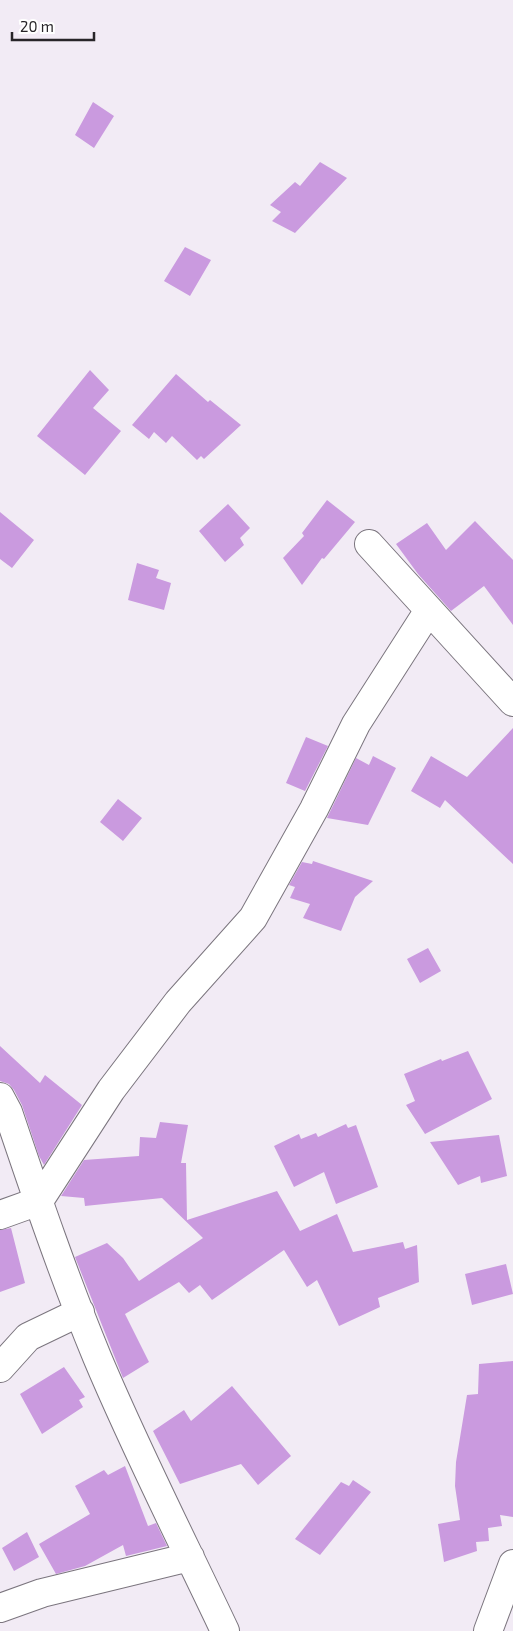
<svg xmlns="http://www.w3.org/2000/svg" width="513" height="1631" font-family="'Exo 2',sans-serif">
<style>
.building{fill:#ca9adf}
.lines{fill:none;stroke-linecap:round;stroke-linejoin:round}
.minor-casing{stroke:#7b757e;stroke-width:30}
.minor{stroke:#fff;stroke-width:28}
</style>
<rect width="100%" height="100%" fill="#f2ebf5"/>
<path class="building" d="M 93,102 L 114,116 L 94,148 L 75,135 Z
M 320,162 L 347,178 L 295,233 L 272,221 L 281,212 L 270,205 L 295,182 L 300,186 Z
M 185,247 L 211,260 L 190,296 L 164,281 Z
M 90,370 L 109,390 L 93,408 L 121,431 L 85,475 L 37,436 Z
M 176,374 L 208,402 L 210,400 L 241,425 L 204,459 L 201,456 L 197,460 L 172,436 L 166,443 L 154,432 L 149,439 L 132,425 Z
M 327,500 L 355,522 L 324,559 L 322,558 L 302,585 L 283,558 L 304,536 L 302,533 Z
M 228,504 L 250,528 L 240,538 L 244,545 L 225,562 L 199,531 Z
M 0,512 L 34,540 L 12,568 L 0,559 Z
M 475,521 L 513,560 L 513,625 L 484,586 L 451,611 L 418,574 L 396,544 L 427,523 L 446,550 Z
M 137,563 L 159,570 L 156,578 L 171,583 L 164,610 L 128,600 Z
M 513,728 L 513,864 L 445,800 L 440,808 L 411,791 L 431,756 L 467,777 Z
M 306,737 L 328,746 L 305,791 L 286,783 Z
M 373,756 L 396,768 L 368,825 L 327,818 L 356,758 L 369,765 Z
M 118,799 L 142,818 L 123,841 L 100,822 Z
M 313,861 L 373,881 L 355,897 L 341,931 L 303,918 L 310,904 L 290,898 L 295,887 L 289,885 L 302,862 L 312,864 Z
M 428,948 L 441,971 L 420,983 L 407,959 Z
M 0,1046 L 40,1083 L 45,1075 L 82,1105 L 44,1165 L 39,1156 L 22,1105 L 14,1090 L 9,1084 L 0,1081 Z
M 468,1051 L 492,1099 L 425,1134 L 406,1105 L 415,1101 L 404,1074 L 441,1059 L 442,1061 Z
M 160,1122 L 188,1125 L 181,1163 L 186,1163 L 187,1220 L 277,1191 L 300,1231 L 337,1214 L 353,1252 L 403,1242 L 405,1249 L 417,1245 L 419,1282 L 378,1298 L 380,1307 L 339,1326 L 317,1280 L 307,1287 L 284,1250 L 212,1300 L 200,1285 L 189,1293 L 179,1282 L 125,1314 L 149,1362 L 123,1378 L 75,1257 L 107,1243 L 123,1258 L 139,1281 L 203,1238 L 162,1198 L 85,1206 L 84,1198 L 61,1196 L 84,1160 L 139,1156 L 140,1137 L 156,1138 Z
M 346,1124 L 348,1128 L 356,1125 L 378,1187 L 336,1204 L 324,1172 L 294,1187 L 274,1146 L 299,1134 L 301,1139 L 316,1133 L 318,1137 Z
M 499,1135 L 507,1176 L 481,1183 L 480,1176 L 458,1185 L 430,1142 Z
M 11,1228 L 25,1283 L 0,1292 L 0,1230 Z
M 506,1264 L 513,1294 L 472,1305 L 465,1274 Z
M 513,1361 L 513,1517 L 500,1515 L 502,1526 L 488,1528 L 489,1541 L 476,1542 L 477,1551 L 444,1562 L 438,1524 L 460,1520 L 455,1486 L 456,1462 L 467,1395 L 478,1394 L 479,1364 Z
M 64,1367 L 85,1397 L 79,1400 L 83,1407 L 42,1434 L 20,1394 Z
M 232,1386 L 291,1456 L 258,1485 L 241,1464 L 180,1484 L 153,1431 L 184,1410 L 191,1421 Z
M 125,1466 L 148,1526 L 156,1523 L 167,1546 L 126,1556 L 123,1545 L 85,1566 L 56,1574 L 39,1544 L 90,1514 L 75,1486 L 104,1470 L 108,1475 Z
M 353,1480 L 371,1492 L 320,1555 L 295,1539 L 341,1482 L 349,1486 Z
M 27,1532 L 39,1557 L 14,1571 L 2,1548 Z"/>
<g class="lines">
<defs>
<path id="minor" d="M 369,544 L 513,702
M 0,1097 L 8,1112 C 36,1195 64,1277 97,1357 C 136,1450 182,1540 225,1631
M 0,1215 L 39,1201 L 111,1090 L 178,1002 L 253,918 L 314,809 L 356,724 L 429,610
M 0,1368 L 28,1337 L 80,1312
M 0,1608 L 42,1593 L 190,1557
M 488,1631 L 513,1564"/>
</defs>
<use href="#minor" class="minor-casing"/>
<use href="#minor" class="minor"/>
</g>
<path d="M12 32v8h82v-8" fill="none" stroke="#282529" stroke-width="2.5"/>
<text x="20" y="32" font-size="15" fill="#282529" stroke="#ffffff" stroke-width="4" paint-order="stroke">20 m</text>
</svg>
